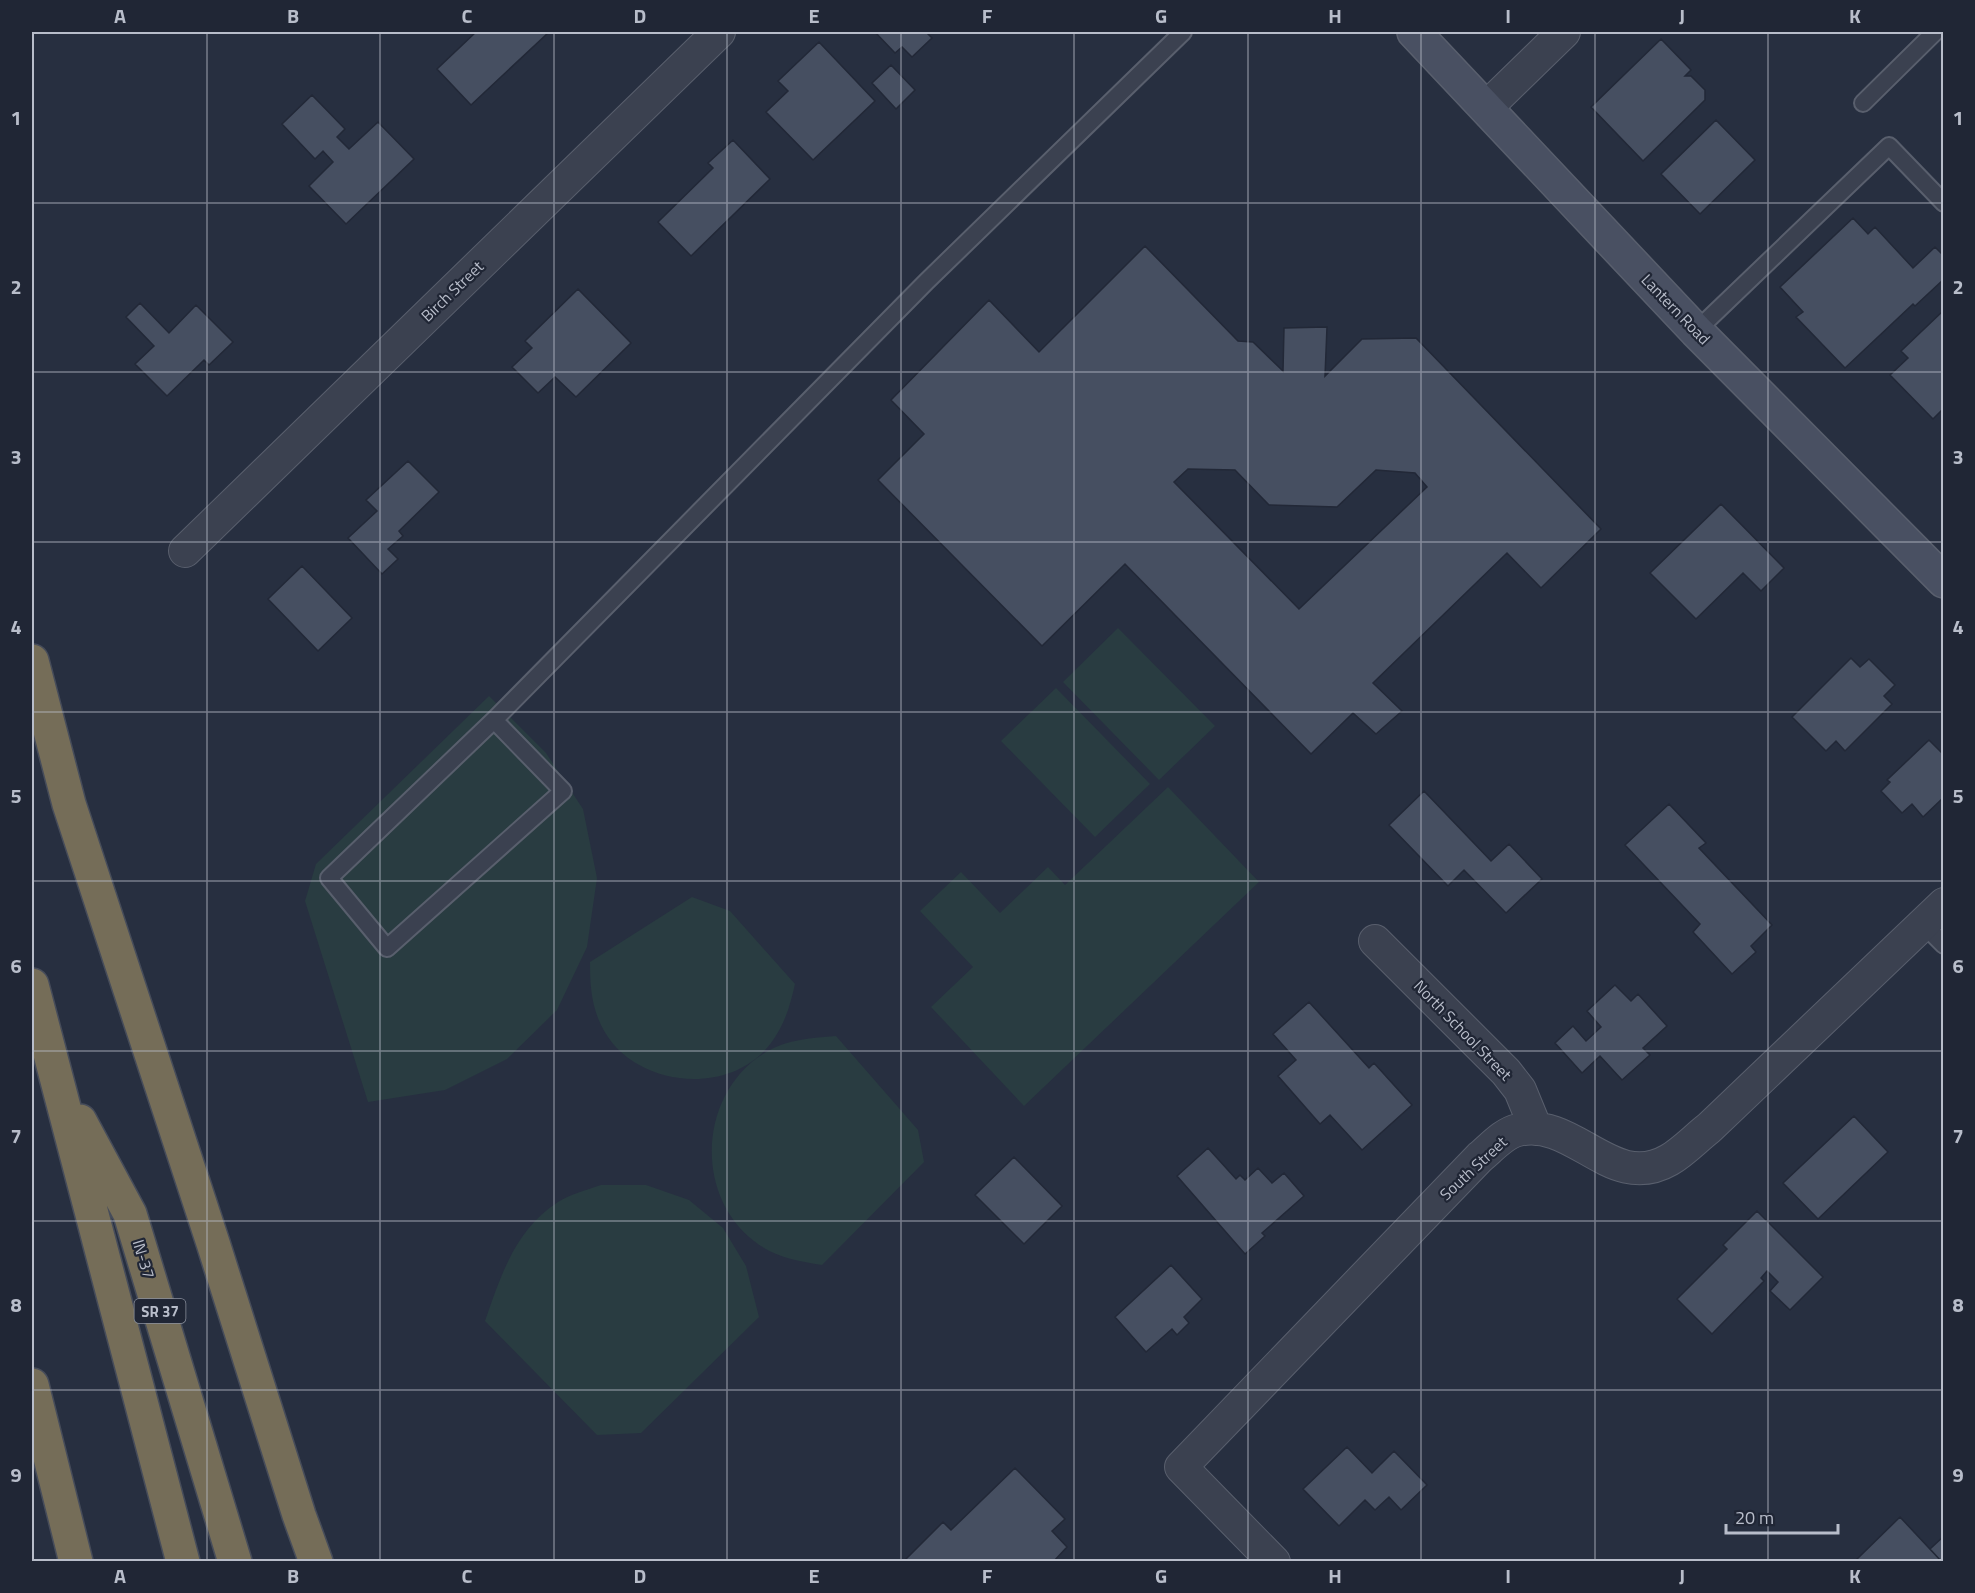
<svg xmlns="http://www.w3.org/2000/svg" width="1975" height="1593" font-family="'Titillium Web',sans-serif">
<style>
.green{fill:#293c41}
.building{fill:#464f61;stroke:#222837;stroke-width:1.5;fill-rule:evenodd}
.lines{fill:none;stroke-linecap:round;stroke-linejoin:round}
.lane-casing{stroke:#595f6d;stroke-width:20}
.street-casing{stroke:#595f6d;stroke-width:34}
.secondary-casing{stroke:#595f6d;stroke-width:36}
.highway-casing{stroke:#464c5a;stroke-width:36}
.lane{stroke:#3b4150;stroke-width:16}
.street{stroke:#3b4150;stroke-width:32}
.secondary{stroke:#495062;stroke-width:33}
.highway{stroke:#756d58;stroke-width:33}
.grid{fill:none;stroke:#b8bdca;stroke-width:1.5;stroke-opacity:0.55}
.labels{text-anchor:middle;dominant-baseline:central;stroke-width:4.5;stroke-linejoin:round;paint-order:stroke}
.shield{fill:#202635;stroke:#8a909d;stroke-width:1.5}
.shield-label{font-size:15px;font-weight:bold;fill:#b8bdca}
.street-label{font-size:16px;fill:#b8bdca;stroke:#202635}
.neatline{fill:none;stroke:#b8bdca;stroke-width:2}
.grid-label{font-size:20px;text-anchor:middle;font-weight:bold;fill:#b8bdca}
</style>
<rect width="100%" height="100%" fill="#272f40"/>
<path class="green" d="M 1118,628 L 1215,726 L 1159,780 L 1063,682 Z
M 1056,688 L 1150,784 L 1095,837 L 1001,741 Z
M 489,696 L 546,753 L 583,809 L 597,878 L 587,947 L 557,1010 L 507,1059 L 445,1090 L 368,1102 L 305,901 L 316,864 Z
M 1168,787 L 1259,882 L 1024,1106 L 931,1007 L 973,967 L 920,911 L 961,872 L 1000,913 L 1048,867 L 1065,885 Z
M 692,897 L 730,911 L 795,984 C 790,1006 785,1024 771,1043 C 729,1099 630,1087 601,1025 C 591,1004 590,984 590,962 Z
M 836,1036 L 918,1130 L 924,1162 L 822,1265 C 798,1261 774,1257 754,1241 C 693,1194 699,1092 766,1052 C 788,1039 812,1038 836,1036 Z
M 601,1185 L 646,1185 L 689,1200 L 723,1228 L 746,1266 L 759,1317 L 641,1433 L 597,1435 L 485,1321 C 501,1275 515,1230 558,1202 C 570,1194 587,1190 601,1185 Z"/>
<path class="building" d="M 476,32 L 549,32 L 471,105 L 437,69 Z
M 875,32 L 926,32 L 932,38 L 912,57 L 902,47 L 895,53 Z
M 1661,39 L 1691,70 L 1685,76 L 1691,76 L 1705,90 L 1705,100 L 1643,161 L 1591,107 Z
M 819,42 L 875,101 L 813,160 L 766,112 L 788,91 L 778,81 Z
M 891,65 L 915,90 L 896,109 L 872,83 Z
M 312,95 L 345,129 L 337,137 L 349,149 L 378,122 L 414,159 L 346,224 L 309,186 L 333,162 L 323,151 L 315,159 L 282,124 Z
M 1716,120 L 1755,160 L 1700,214 L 1661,174 Z
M 733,140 L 770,179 L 691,256 L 658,222 L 713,168 L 708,163 Z
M 1853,218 L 1868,234 L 1875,227 L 1913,268 L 1935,247 L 1944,256 L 1944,279 L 1915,306 L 1913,304 L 1845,368 L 1796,317 L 1803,312 L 1780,287 Z
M 1145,246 L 1238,341 L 1253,342 L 1283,371 L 1284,328 L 1327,327 L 1325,376 L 1362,339 L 1416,338 L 1601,529 L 1541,588 L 1507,553 L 1373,683 L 1402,711 L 1376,734 L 1353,713 L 1311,754 L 1125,564 L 1042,646 L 878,480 L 924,434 L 891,400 L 989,300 L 1039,352 ZM 1188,469 L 1235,470 L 1269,505 L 1337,507 L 1376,470 L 1415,473 L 1427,487 L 1299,609 L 1174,482 Z
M 578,289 L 631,343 L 576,397 L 555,377 L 538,393 L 512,367 L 532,348 L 525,341 Z
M 140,303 L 169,333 L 196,305 L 233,342 L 209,365 L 204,360 L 167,396 L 135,364 L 154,346 L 126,317 Z
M 1944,310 L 1944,413 L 1941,411 L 1933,419 L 1890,375 L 1908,358 L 1901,351 Z
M 408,461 L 439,492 L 399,531 L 403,536 L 388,549 L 398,559 L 382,574 L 348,538 L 377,511 L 366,500 Z
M 1721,504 L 1784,568 L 1761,591 L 1743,573 L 1696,619 L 1650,573 Z
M 302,566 L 352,618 L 318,651 L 268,599 Z
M 1851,658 L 1860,667 L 1869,659 L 1895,685 L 1884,696 L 1892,704 L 1845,751 L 1836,741 L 1826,751 L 1792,717 Z
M 1929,740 L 1944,755 L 1944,797 L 1923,817 L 1912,804 L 1902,813 L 1881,791 L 1890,782 L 1887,780 Z
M 1424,791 L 1491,861 L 1509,844 L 1542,879 L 1506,913 L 1464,870 L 1448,886 L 1389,825 Z
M 1669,804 L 1706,843 L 1699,848 L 1772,925 L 1751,946 L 1756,952 L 1732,974 L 1693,932 L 1700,924 L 1625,845 Z
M 1615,985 L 1631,1001 L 1638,994 L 1667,1026 L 1643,1048 L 1650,1055 L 1622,1080 L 1600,1056 L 1582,1073 L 1555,1043 L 1573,1026 L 1586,1041 L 1601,1027 L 1587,1011 Z
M 1309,1002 L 1369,1068 L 1374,1063 L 1412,1105 L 1362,1150 L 1330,1115 L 1320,1124 L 1278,1076 L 1296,1060 L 1273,1034 Z
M 1854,1116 L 1888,1152 L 1818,1219 L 1783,1183 Z
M 1208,1148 L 1236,1179 L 1240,1175 L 1245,1180 L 1258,1168 L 1272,1183 L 1284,1173 L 1304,1196 L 1262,1233 L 1265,1236 L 1245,1254 L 1177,1176 Z
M 1014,1157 L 1062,1206 L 1024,1244 L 975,1195 Z
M 1757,1211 L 1823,1277 L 1790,1310 L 1770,1291 L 1778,1282 L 1767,1271 L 1761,1278 L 1764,1281 L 1712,1334 L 1677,1299 L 1727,1249 L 1723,1245 Z
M 1171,1265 L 1202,1299 L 1184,1317 L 1189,1323 L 1177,1335 L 1172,1329 L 1146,1352 L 1115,1317 Z
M 1347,1447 L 1372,1473 L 1394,1451 L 1427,1485 L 1401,1510 L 1389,1497 L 1375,1510 L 1365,1500 L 1339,1526 L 1303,1489 Z
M 1015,1468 L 1065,1519 L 1052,1531 L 1067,1547 L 1053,1562 L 903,1562 L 943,1522 L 951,1530 Z
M 1900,1517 L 1942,1562 L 1854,1562 Z
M 1944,1536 L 1944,1562 L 1942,1562 L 1930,1549 Z"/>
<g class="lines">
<defs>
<path id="lane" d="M 1863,103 L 1935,32
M 1696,331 L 1889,146 L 1944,203
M 494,720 L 563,791 L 387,948 L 329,878 L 494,720 L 926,282 L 1183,32
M 1923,924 L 1944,945"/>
<path id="street" d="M 1486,108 L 1564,32
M 185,551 L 719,32
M 1375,941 L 1506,1072 L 1520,1090 L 1536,1129
M 1274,1562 L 1181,1467 L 1480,1157 C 1491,1148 1504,1133 1518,1130 C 1575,1117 1612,1193 1669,1160 C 1683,1152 1696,1138 1709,1128 L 1944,904"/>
<path id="secondary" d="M 1414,32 L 1696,331 L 1944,581"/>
<path id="highway" d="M 32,661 L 69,804 L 213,1243 L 299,1515 L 316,1562
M 32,985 L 183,1562
M 80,1121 L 130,1214 L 235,1562
M 32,1385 L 76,1562"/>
</defs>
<use href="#lane" class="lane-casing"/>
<use href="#street" class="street-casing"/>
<use href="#secondary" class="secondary-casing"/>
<use href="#highway" class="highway-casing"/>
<use href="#lane" class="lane"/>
<use href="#street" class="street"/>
<use href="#secondary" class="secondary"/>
<use href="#highway" class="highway"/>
</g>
<path class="grid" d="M 207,32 L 207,1562M 380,32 L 380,1562M 554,32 L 554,1562M 727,32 L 727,1562M 901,32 L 901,1562M 1074,32 L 1074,1562M 1248,32 L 1248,1562M 1421,32 L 1421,1562M 1595,32 L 1595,1562M 1768,32 L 1768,1562M 32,203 L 1944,203M 32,372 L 1944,372M 32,542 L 1944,542M 32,712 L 1944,712M 32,881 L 1944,881M 32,1051 L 1944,1051M 32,1221 L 1944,1221M 32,1390 L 1944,1390"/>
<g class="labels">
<rect class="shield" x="134.5" y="1299" width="51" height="24" rx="4.5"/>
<g class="shield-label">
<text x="160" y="1311">SR 37</text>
</g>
<g class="street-label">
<text transform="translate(452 291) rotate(-44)">Birch Street</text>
<text transform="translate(1676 309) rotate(46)">Lantern Road</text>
<text transform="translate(1463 1030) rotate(46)">North School Street</text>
<text transform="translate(1473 1168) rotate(-43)">South Street</text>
<text transform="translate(144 1259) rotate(73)">IN-37</text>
</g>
</g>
<rect width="1975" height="1593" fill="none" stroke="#202635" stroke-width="66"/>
<path d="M1726 1524v9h112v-9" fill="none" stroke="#b8bdca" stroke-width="3"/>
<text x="1735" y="1524" font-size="18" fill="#b8bdca" stroke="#202635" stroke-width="4.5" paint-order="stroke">20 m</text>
<rect x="33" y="33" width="1909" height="1527" class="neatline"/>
<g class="grid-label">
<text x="120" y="23">A</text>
<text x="293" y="23">B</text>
<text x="467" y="23">C</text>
<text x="640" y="23">D</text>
<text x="814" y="23">E</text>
<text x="987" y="23">F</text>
<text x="1161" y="23">G</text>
<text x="1335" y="23">H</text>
<text x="1508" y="23">I</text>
<text x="1682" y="23">J</text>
<text x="1855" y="23">K</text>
<text x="16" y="125">1</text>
<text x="1958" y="125">1</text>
<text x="16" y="294">2</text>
<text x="1958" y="294">2</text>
<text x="16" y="464">3</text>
<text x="1958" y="464">3</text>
<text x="16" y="634">4</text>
<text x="1958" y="634">4</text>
<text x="16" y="803">5</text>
<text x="1958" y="803">5</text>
<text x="16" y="973">6</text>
<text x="1958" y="973">6</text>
<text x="16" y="1143">7</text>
<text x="1958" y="1143">7</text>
<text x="16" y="1312">8</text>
<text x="1958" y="1312">8</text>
<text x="16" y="1482">9</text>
<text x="1958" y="1482">9</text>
<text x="120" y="1583">A</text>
<text x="293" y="1583">B</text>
<text x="467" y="1583">C</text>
<text x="640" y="1583">D</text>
<text x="814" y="1583">E</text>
<text x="987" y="1583">F</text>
<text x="1161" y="1583">G</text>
<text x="1335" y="1583">H</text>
<text x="1508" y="1583">I</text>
<text x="1682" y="1583">J</text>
<text x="1855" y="1583">K</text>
</g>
</svg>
